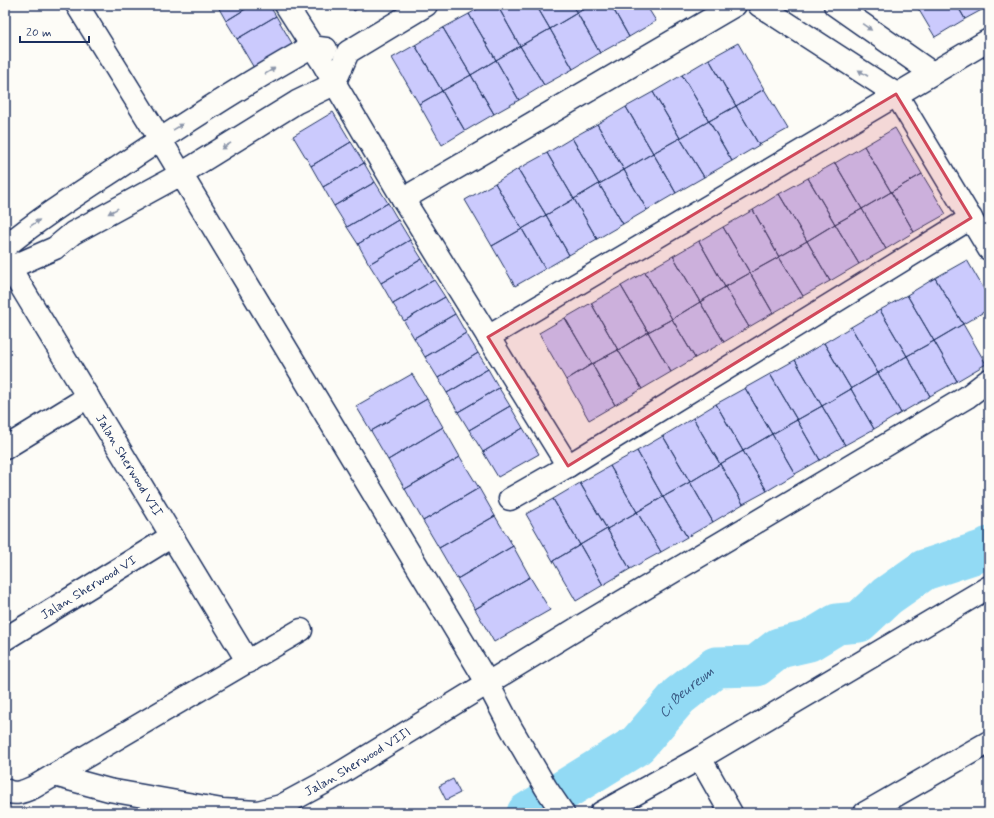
<svg xmlns="http://www.w3.org/2000/svg" width="994" height="818" font-family="Mynerve,sans-serif">
<style>
.lines{fill:none;stroke-linecap:round;stroke-linejoin:round}
.river{stroke:#92daf4;stroke-width:41}
.building{fill:#cbcafd;stroke:#1b2f5e}
.minor-casing{stroke:#1b2f5e;stroke-width:25}
.minor{stroke:#fdfcf7;stroke-width:22}
.oneway{fill:#8c96aa}
.marked{fill:#d1495b;fill-opacity:0.2;stroke:#d1495b;stroke-width:3;stroke-linejoin:round}
.labels{text-anchor:middle;dominant-baseline:central;stroke-width:3;stroke-linejoin:round;paint-order:stroke}
.street-label{font-size:13px;fill:#1b2f5e;stroke:#fdfcf7}
.water-label{font-size:14px;font-style:italic;fill:#395a84;stroke:#fdfcf7}
</style>
<rect width="100%" height="100%" fill="#fdfcf7"/>
<filter id="ink" filterUnits="userSpaceOnUse"><feTurbulence type="fractalNoise" baseFrequency=".025" numOctaves="2"/><feDisplacementMap in="SourceGraphic" scale="8" xChannelSelector="R" yChannelSelector="G"/><feConvolveMatrix kernelMatrix="1 2 1 2 8 2 1 2 1" color-interpolation-filters="sRGB"/></filter>
<g filter="url(#ink)">
<g class="lines">
<path class="river" id="s1" d="M 527,813 L 637,745 L 679,696 L 716,667 L 756,666 L 779,648 L 809,641 L 837,624 L 859,622 L 887,596 L 924,570 L 985,550 L 989,547"/>
</g>
<path class="building" d="M 217,5 L 252,5 L 226,21 Z
M 252,5 L 269,5 L 276,16 L 237,39 L 226,21 Z
M 350,5 L 364,5 L 354,11 Z
M 484,5 L 497,5 L 520,46 L 496,60 L 469,14 Z
M 497,5 L 536,5 L 550,29 L 520,46 Z
M 536,5 L 572,5 L 577,13 L 550,29 Z
M 572,5 L 591,5 L 577,13 Z
M 591,5 L 611,5 L 629,37 L 600,53 L 577,13 Z
M 611,5 L 646,5 L 656,21 L 629,37 Z
M 916,5 L 957,5 L 965,19 L 935,37 Z
M 957,5 L 988,5 L 989,6 L 965,19 Z
M 577,13 L 600,53 L 573,69 L 550,29 Z
M 469,14 L 496,60 L 471,75 L 443,28 Z
M 276,16 L 293,45 L 254,68 L 237,39 Z
M 443,28 L 471,75 L 442,91 L 415,45 Z
M 550,29 L 573,69 L 544,85 L 520,46 Z
M 738,43 L 764,89 L 736,106 L 709,59 Z
M 415,45 L 442,91 L 419,104 L 392,58 Z
M 520,46 L 544,85 L 519,100 L 496,60 Z
M 709,59 L 736,106 L 709,121 L 682,75 Z
M 496,60 L 519,100 L 494,114 L 471,75 Z
M 471,75 L 494,114 L 465,131 L 442,91 Z
M 682,75 L 709,121 L 680,138 L 653,92 Z
M 764,89 L 788,129 L 759,145 L 736,106 Z
M 442,91 L 465,131 L 442,145 L 419,104 Z
M 653,92 L 680,138 L 653,153 L 626,107 Z
M 736,106 L 759,145 L 732,161 L 709,121 Z
M 626,107 L 653,153 L 624,170 L 597,124 Z
M 333,112 L 351,142 L 311,166 L 293,136 Z
M 709,121 L 732,161 L 704,177 L 680,138 Z
M 597,124 L 624,170 L 599,184 L 572,138 Z
M 895,128 L 922,174 L 891,192 L 864,146 Z
M 572,138 L 599,184 L 574,199 L 547,153 Z
M 680,138 L 704,177 L 676,193 L 653,153 Z
M 351,142 L 364,163 L 323,187 L 311,166 Z
M 864,146 L 891,192 L 862,209 L 835,163 Z
M 547,153 L 574,199 L 546,215 L 518,169 Z
M 653,153 L 676,193 L 647,210 L 624,170 Z
M 364,163 L 375,182 L 334,206 L 323,187 Z
M 835,163 L 862,209 L 835,224 L 808,178 Z
M 518,169 L 546,215 L 522,229 L 495,183 Z
M 624,170 L 647,210 L 623,224 L 599,184 Z
M 922,174 L 946,214 L 914,232 L 891,192 Z
M 808,178 L 835,224 L 807,241 L 779,194 Z
M 375,182 L 388,203 L 347,227 L 334,206 Z
M 495,183 L 522,229 L 492,246 L 465,200 Z
M 599,184 L 623,224 L 597,239 L 574,199 Z
M 891,192 L 914,232 L 886,249 L 862,209 Z
M 779,194 L 807,241 L 779,257 L 753,210 Z
M 574,199 L 597,239 L 569,255 L 546,215 Z
M 388,203 L 398,220 L 358,244 L 347,227 Z
M 862,209 L 886,249 L 859,264 L 835,224 Z
M 753,210 L 779,257 L 750,273 L 723,227 Z
M 546,215 L 569,255 L 545,269 L 522,229 Z
M 398,220 L 410,240 L 369,264 L 358,244 Z
M 835,224 L 859,264 L 830,281 L 807,241 Z
M 723,227 L 750,273 L 725,287 L 699,241 Z
M 522,229 L 545,269 L 515,286 L 492,246 Z
M 410,240 L 422,259 L 381,283 L 369,264 Z
M 699,241 L 725,287 L 700,302 L 673,256 Z
M 807,241 L 830,281 L 803,296 L 779,257 Z
M 673,256 L 700,302 L 672,319 L 645,272 Z
M 779,257 L 803,296 L 773,313 L 750,273 Z
M 422,259 L 434,280 L 393,304 L 381,283 Z
M 967,260 L 989,298 L 989,309 L 963,324 L 935,278 Z
M 645,272 L 672,319 L 648,332 L 621,286 Z
M 750,273 L 773,313 L 749,327 L 725,287 Z
M 935,278 L 963,324 L 934,341 L 907,295 Z
M 434,280 L 445,297 L 404,321 L 393,304 Z
M 621,286 L 648,332 L 618,350 L 591,303 Z
M 725,287 L 749,327 L 724,342 L 700,302 Z
M 907,295 L 934,341 L 907,356 L 880,310 Z
M 445,297 L 455,314 L 414,338 L 404,321 Z
M 700,302 L 724,342 L 695,358 L 672,319 Z
M 591,303 L 618,350 L 592,364 L 565,318 Z
M 880,310 L 907,356 L 878,373 L 851,327 Z
M 455,314 L 466,333 L 425,357 L 414,338 Z
M 565,318 L 592,364 L 566,380 L 539,333 Z
M 672,319 L 695,358 L 671,372 L 648,332 Z
M 963,324 L 986,364 L 957,381 L 934,341 Z
M 851,327 L 878,373 L 851,389 L 824,343 Z
M 648,332 L 671,372 L 642,389 L 618,350 Z
M 466,333 L 478,353 L 438,378 L 425,357 Z
M 934,341 L 957,381 L 930,396 L 907,356 Z
M 824,343 L 851,389 L 822,406 L 795,360 Z
M 618,350 L 642,389 L 615,405 L 592,364 Z
M 478,353 L 488,369 L 447,393 L 438,378 Z
M 907,356 L 930,396 L 901,413 L 878,373 Z
M 795,360 L 822,406 L 797,420 L 770,374 Z
M 592,364 L 615,405 L 589,420 L 566,380 Z
M 488,369 L 499,388 L 458,412 L 447,393 Z
M 878,373 L 901,413 L 874,429 L 851,389 Z
M 412,374 L 427,399 L 371,431 L 356,406 Z
M 770,374 L 797,420 L 772,434 L 745,388 Z
M 499,388 L 510,406 L 469,430 L 458,412 Z
M 745,388 L 772,434 L 743,451 L 716,404 Z
M 851,389 L 874,429 L 845,445 L 822,406 Z
M 427,399 L 443,427 L 388,460 L 371,431 Z
M 716,404 L 743,451 L 720,464 L 693,418 Z
M 510,406 L 523,428 L 483,452 L 469,430 Z
M 822,406 L 845,445 L 820,460 L 797,420 Z
M 693,418 L 720,464 L 690,482 L 663,436 Z
M 797,420 L 820,460 L 795,474 L 772,434 Z
M 443,427 L 460,457 L 405,489 L 388,460 Z
M 523,428 L 539,454 L 498,477 L 483,452 Z
M 772,434 L 795,474 L 767,491 L 743,451 Z
M 663,436 L 690,482 L 663,497 L 637,451 Z
M 637,451 L 663,497 L 637,512 L 610,466 Z
M 743,451 L 767,491 L 743,504 L 720,464 Z
M 460,457 L 479,488 L 423,521 L 405,489 Z
M 720,464 L 743,504 L 713,522 L 690,482 Z
M 610,466 L 637,512 L 607,529 L 580,483 Z
M 690,482 L 713,522 L 687,537 L 663,497 Z
M 580,483 L 607,529 L 580,545 L 553,499 Z
M 479,488 L 495,516 L 439,548 L 423,521 Z
M 663,497 L 687,537 L 661,552 L 637,512 Z
M 553,499 L 580,545 L 553,561 L 526,514 Z
M 637,512 L 661,552 L 630,569 L 607,529 Z
M 495,516 L 513,546 L 457,579 L 439,548 Z
M 607,529 L 630,569 L 603,585 L 580,545 Z
M 580,545 L 603,585 L 576,601 L 553,561 Z
M 513,546 L 530,577 L 475,609 L 457,579 Z
M 530,577 L 550,610 L 494,642 L 475,609 Z
M 453,779 L 460,793 L 446,800 L 439,786 Z"/>
<g class="lines">
<defs>
<g id="minor">
<path d="M 77,5 L 160,139 L 487,682 L 511,728 L 546,788 L 563,813"/>
<path d="M 286,5 L 321,60 L 403,199 L 568,466"/>
<path d="M 759,5 L 896,94 L 989,249"/>
<path d="M 835,5 L 932,73"/>
<path d="M 403,199 L 735,5"/>
<path d="M 5,247 C 40,218 78,194 116,169 C 180,126 244,84 311,47 L 326,49"/>
<path id="s2" d="M 5,260 L 248,662"/>
<path d="M 5,270 L 55,248 L 73,233 L 181,174 L 297,102 L 334,84 L 348,52 L 426,5"/>
<path d="M 488,337 L 989,40"/>
<path d="M 5,448 L 88,397"/>
<path d="M 510,499 L 568,466 L 971,218"/>
<path id="s3" d="M 5,639 L 172,536"/>
<path d="M 700,758 L 731,813"/>
<path id="s4" d="M 54,775 L 109,790 L 222,810 L 258,812 L 281,806 L 329,780 L 578,628 L 967,397 L 989,380"/>
<path d="M 5,790 C 15,796 25,791 34,787 L 301,630"/>
<path d="M 601,813 L 700,758 L 989,587"/>
<path d="M 865,813 L 989,742"/>
</g>
</defs>
<use href="#minor" class="minor-casing"/>
<use href="#minor" class="minor"/>
</g>
<defs><path id="oneway-solid" d="M-6-.8H1V-3.2L6.5 0L1 3.2V.8H-6Z"/></defs>
<g class="oneway">
<use href="#oneway-solid" transform="translate(867 27) rotate(35)"/>
<use href="#oneway-solid" transform="translate(270 71) rotate(-32)"/>
<use href="#oneway-solid" transform="translate(863 73) rotate(-147)"/>
<use href="#oneway-solid" transform="translate(178 127) rotate(-32)"/>
<use href="#oneway-solid" transform="translate(226 146) rotate(148)"/>
<use href="#oneway-solid" transform="translate(113 211) rotate(151)"/>
<use href="#oneway-solid" transform="translate(35 223) rotate(-34)"/>
</g>
</g>
<path class="marked" d="M 896,94 L 971,218 L 568,466 L 488,337 Z"/>
<g class="labels">
<g class="street-label">
<text stroke="none"><textPath href="#s2" startOffset="240">Jalan Sherwood VII</textPath></text>
<text stroke="none"><textPath href="#s3" startOffset="98">Jalan Sherwood VI</textPath></text>
<text stroke="none"><textPath href="#s4" startOffset="320">Jalan Sherwood VIII</textPath></text>
</g>
<g class="water-label">
<text stroke="none"><textPath href="#s1" startOffset="202">Ci Beureum</textPath></text>
</g>
</g>
<rect width="994" height="818" fill="none" stroke="#fdfcf7" stroke-width="20"/>
<rect x="10" y="10" width="974" height="798" fill="none" stroke="#1b2f5e" stroke-width="1.5" filter="url(#ink)"/>
<path d="M20 36v6h69v-6" fill="none" stroke="#1b2f5e" stroke-width="2"/>
<text x="26" y="36" font-size="12" fill="#1b2f5e" stroke="#fdfcf7" stroke-width="3" paint-order="stroke">20 m</text>
</svg>
